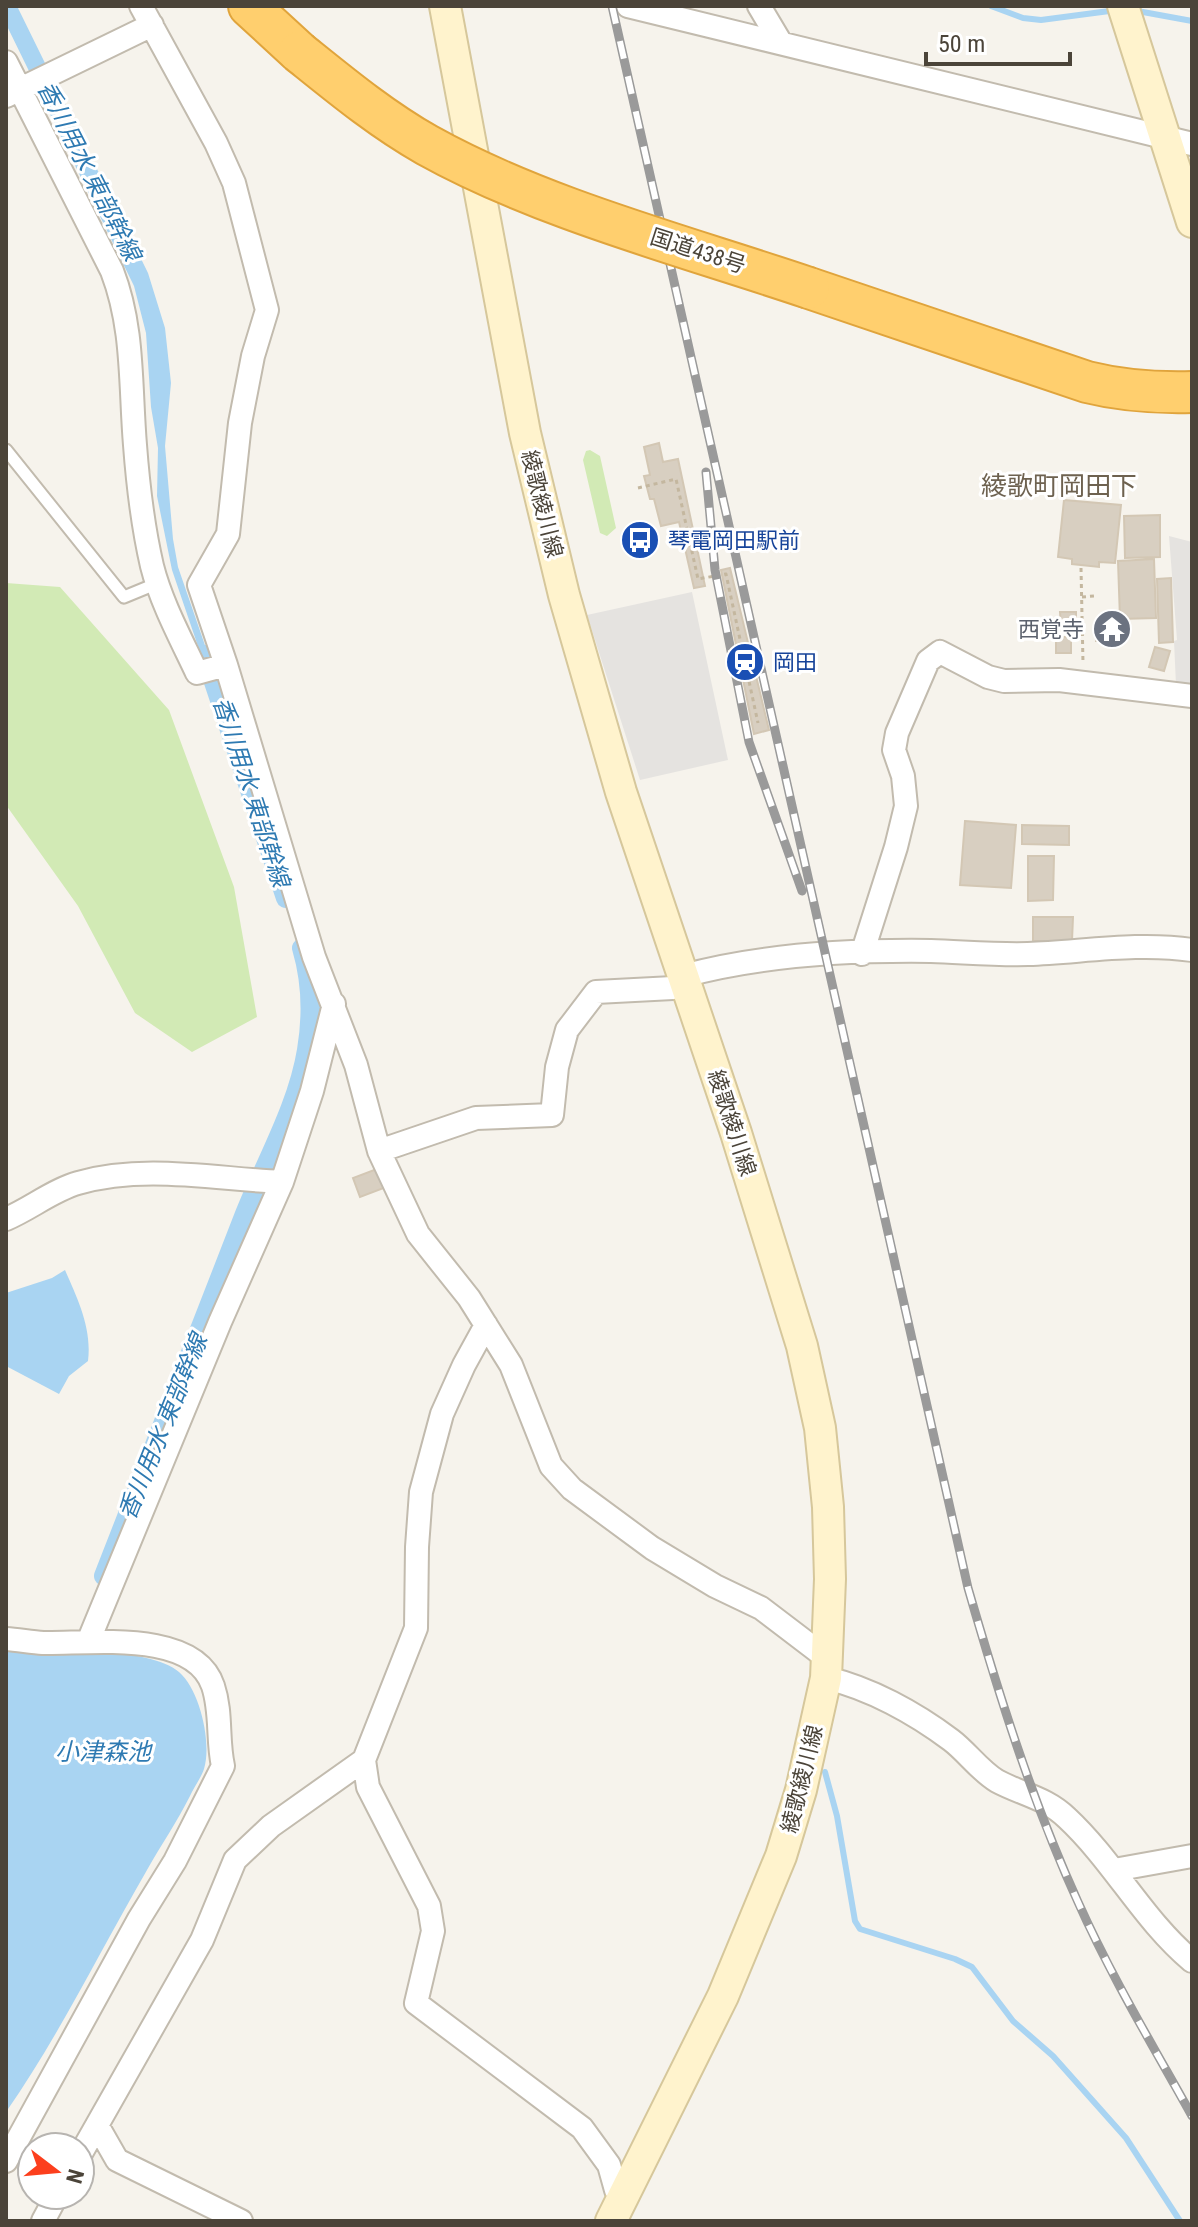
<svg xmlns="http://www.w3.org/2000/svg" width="1198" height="2227" font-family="'Roboto Condensed','Noto Sans JP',sans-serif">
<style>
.green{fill:#d2eab5}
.parking{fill:#e5e3e0}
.water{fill:#a9d4f2}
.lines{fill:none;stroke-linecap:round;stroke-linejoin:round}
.stream{stroke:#a9d4f2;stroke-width:6}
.canal{stroke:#a9d4f2;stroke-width:20}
.building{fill:#d8cfc1;stroke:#d3c7b4;stroke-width:2}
.lane-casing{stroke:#c2bbae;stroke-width:15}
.street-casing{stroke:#c2bbae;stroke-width:26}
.secondary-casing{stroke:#d6c79b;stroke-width:34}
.highway-casing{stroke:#e0a43c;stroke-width:44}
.path{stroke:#c4b79f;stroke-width:3;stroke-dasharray:4 4;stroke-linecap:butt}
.lane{stroke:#fff;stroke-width:11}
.street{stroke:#fff;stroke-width:22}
.secondary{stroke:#fff3cd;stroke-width:30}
.highway{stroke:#ffcf6e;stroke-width:40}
.rail-casing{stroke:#9a9a9a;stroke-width:9}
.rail{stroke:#fff;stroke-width:6;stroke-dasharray:18;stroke-linecap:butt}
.highway-bridge-casing{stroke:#e0a43c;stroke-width:44;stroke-linecap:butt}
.highway-bridge{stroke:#ffcf6e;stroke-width:40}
.labels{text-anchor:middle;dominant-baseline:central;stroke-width:6;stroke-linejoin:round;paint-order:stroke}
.street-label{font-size:22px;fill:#4b4439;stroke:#fff}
.transit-label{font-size:22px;fill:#164399;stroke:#fff;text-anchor:start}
.worship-label{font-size:22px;fill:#5b616d;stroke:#fff;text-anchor:end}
.water-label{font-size:24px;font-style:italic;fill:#2e7ab2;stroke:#fff}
.quarter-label{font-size:26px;fill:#6e6250;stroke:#fff}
</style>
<rect width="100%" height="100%" fill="#f6f3ec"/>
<path class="green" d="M 590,450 L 600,456 L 616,528 L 607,536 L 600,533 L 583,460 L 586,451 Z
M 6,583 L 60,587 L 169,710 L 234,887 L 257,1017 L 192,1052 L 135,1013 L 78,906 L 6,805 Z"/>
<path class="parking" d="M 1169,536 L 1192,542 L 1192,687 L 1176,685 L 1174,641 L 1177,640 Z
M 692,592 L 728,760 L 640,780 L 587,615 Z"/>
<path class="water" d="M 6,6 L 17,6 L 148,273 L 165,328 L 171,383 L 165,446 L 173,539 L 178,567 L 208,654 L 202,658 L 172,570 L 157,496 L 158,448 L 151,407 L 146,333 L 134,286 L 6,24 Z
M 65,1270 C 78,1300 92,1328 88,1361 L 69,1376 L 59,1394 L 6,1366 L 6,1293 L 52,1278 Z
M 6,1650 C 46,1651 150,1646 179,1672 C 200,1690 212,1743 204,1769 C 201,1778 194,1787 190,1796 C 177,1822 161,1845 147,1870 C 100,1951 59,2036 6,2112 Z"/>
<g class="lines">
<path class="stream" d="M 991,6 L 1023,18 L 1041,20 L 1117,10
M 1132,10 L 1192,21
M 825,1772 L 837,1816 L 855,1921 L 860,1929 L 955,1959 L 972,1967 L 1013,2021 L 1053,2056 L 1126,2138 L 1180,2221"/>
<path class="canal" d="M 205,655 L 286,898
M 104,1576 C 151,1455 198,1335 245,1214 C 266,1161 298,1106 307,1050 C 313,1014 312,982 302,948"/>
</g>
<path class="building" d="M 659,443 L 663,462 L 678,459 L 705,586 L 694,588 L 679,522 L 661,526 L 654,499 L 650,499 L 644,476 L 650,475 L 644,447 Z
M 1064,500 L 1121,505 L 1115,563 L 1099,562 L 1099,567 L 1072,564 L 1072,559 L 1058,557 Z
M 1160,515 L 1160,557 L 1125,558 L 1124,516 Z
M 1154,559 L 1156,618 L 1120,619 L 1118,561 Z
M 730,568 L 769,730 L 754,734 L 721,570 Z
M 1171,578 L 1173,642 L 1159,643 L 1157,579 Z
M 1060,612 L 1076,612 L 1076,627 L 1061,627 Z
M 1126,619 L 1126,640 L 1096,641 L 1096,620 Z
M 1056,637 L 1071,637 L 1071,653 L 1056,653 Z
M 1155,647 L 1170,651 L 1164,671 L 1149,667 Z
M 965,821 L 1016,825 L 1011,888 L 960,885 Z
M 1022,825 L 1069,826 L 1069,845 L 1022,844 Z
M 1028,856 L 1054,856 L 1053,900 L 1028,901 Z
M 1033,917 L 1073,917 L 1072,941 L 1033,941 Z
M 382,1167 L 389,1186 L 360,1197 L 353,1178 Z"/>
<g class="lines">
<defs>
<path id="lane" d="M 6,450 L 124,597 L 158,583"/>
<path id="street" d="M 141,6 L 216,143 L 234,183 L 267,310 L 253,356 L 240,423 L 228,534 L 199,585 L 226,665 L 314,957 L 356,1065 L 379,1151 L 418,1234 L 469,1298 L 511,1365 L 551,1466 L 572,1489 L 652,1548 L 715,1586 L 761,1608 L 828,1659
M 628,6 L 1192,144
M 759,6 L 781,43
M 6,62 L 112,271 C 134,328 130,385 135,445 C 138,485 143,527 152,566 C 161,602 181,639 197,673 L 226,665
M 6,96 L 152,25
M 862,954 L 896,847 L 906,806 L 903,776 L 894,750 L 897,733 L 928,661 L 940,652 L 988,677 L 1004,681 L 1059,680 L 1192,696
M 683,976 C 759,955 852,950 931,951 C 963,952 996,955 1028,954 C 1082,952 1138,942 1192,950
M 379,1151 L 476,1118 L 552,1115 L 557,1067 L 567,1030 L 596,992 L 673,988 L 686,984
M 6,1219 C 30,1209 53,1190 78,1183 C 144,1164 215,1179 282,1182
M 6,1639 C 18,1640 31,1642 43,1643 C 90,1644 194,1629 213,1686 C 222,1713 217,1739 223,1766 L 175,1861 L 139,1919 L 6,2161
M 88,1642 L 220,1322 L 282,1182 L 312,1091 L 334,1004
M 826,1678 C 870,1688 915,1713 951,1740 C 967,1752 980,1771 997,1781 C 1021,1794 1047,1798 1067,1818 C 1114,1862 1143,1920 1192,1961
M 364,1760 L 368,1787 L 429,1906 L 433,1931 L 416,2003 L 582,2128 L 609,2165 L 616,2190 L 622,2199
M 1114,1870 L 1192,1856
M 97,2125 L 117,2160 L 241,2221
M 80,2155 L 202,1940 L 235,1860 L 271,1826 L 364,1760 L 416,1628 L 417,1547 L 421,1492 L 442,1414 L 464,1365 L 486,1325
M 43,2221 L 57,2195"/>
<path id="secondary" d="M 445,6 L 525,433 L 564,595 L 621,792 L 736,1133 L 802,1346 L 820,1428 L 828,1507 L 830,1579 L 826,1678 L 801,1790 L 781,1856 L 723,1996 L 611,2221
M 1123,6 L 1192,222"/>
<path id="highway" d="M 249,6 L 299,52
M 809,288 L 1087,382 C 1123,391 1155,393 1192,392"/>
</defs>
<use href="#lane" class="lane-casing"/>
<use href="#street" class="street-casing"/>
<use href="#secondary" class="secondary-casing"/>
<use href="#highway" class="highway-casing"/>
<path class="path" d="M 638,488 L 676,479 L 698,579 L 726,574 L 758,723
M 1081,568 L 1083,663
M 1082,597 L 1094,596"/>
<use href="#lane" class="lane"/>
<use href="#street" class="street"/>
<use href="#secondary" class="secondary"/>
<use href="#highway" class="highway"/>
<defs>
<path id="rail" d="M 612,6 L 968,1588 C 999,1695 1032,1801 1078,1902 C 1111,1976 1153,2046 1192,2116
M 706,472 L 715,570 L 749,742 L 802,891"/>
</defs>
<use href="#rail" class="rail-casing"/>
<use href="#rail" class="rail"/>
<defs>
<path id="highway-bridge" d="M 299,52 C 340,85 381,119 427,145 C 542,209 685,246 809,288"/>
</defs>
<use href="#highway-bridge" class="highway-bridge-casing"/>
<use href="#highway-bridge" class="highway-bridge"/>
</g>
<defs>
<symbol id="bus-disc" viewBox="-11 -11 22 22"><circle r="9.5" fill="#1a4fb4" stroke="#fff"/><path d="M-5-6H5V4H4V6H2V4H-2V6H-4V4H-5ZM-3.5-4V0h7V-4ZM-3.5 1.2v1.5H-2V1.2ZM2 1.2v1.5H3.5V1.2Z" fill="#fff"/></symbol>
<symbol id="temple-disc" viewBox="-11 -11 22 22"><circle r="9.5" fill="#6b7280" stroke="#fff"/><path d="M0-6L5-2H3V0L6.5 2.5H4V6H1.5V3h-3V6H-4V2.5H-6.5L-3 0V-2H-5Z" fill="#fff"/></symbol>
<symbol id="station-disc" viewBox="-11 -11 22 22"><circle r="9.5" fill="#1a4fb4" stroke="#fff"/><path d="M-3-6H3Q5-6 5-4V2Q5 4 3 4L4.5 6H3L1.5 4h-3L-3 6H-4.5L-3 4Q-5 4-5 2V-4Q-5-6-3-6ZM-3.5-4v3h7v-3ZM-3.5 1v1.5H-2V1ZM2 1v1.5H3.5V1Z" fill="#fff"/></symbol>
</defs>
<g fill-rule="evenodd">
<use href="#bus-disc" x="618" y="518" width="44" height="44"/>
<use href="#temple-disc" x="1090" y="607" width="44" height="44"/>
<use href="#station-disc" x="723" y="640" width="44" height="44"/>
</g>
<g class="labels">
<g class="street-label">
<text transform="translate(698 251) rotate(18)">国道438号</text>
<text transform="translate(542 504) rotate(76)">綾歌綾川線</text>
<text transform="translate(732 1123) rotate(72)">綾歌綾川線</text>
<text transform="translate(802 1779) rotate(-76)">綾歌綾川線</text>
</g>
<g class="transit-label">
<text x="668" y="540">琴電岡田駅前</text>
<text x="773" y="662">岡田</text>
</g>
<g class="worship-label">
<text x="1084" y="629">西覚寺</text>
</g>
<g class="water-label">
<text transform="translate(89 171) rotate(63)">香川用水 東部幹線</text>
<text transform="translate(251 792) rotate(72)">香川用水 東部幹線</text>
<text transform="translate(163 1427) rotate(-68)">香川用水 東部幹線</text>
<text x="103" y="1752">小津森池</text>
</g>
<g class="quarter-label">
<text x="1059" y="486">綾歌町岡田下</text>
</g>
</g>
<rect width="1198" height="2227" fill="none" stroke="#4b4439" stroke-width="16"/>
<g transform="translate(56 2171) rotate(106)"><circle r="38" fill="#ffffff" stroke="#b7b4b0" stroke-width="2"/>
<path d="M0-6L14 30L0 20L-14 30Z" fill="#fc3f1d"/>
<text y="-12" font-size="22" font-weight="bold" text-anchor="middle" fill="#4b4439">N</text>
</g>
<path d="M926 52v12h144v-12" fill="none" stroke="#4b4439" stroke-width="4"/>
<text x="938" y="52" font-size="24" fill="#4b4439" stroke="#ffffff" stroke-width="6" paint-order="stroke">50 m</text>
</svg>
